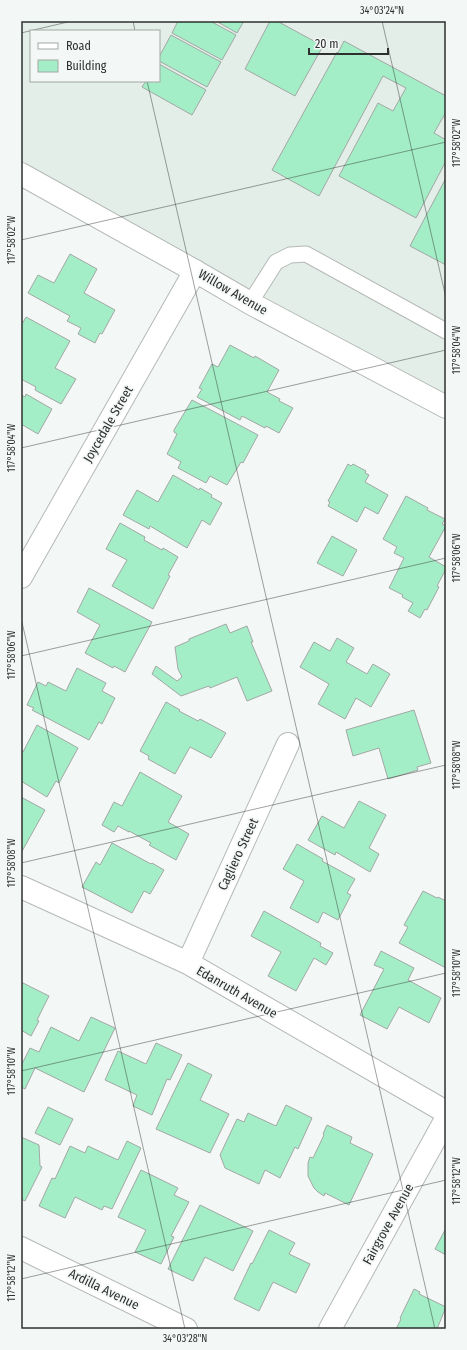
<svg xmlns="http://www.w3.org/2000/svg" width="467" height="1350" font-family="'Fira Sans Condensed',sans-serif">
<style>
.built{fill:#e2eee7;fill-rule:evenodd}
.building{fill:#a3eec7;stroke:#a3a7a5}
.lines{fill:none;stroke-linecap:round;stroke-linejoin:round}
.lane-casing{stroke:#b5b9b7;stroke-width:17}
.street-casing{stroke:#b5b9b7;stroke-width:24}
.secondary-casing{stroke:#b5b9b7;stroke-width:24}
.lane{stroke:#fff;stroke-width:15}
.street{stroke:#fff;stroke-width:22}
.secondary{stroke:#fff;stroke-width:22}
.ticks{fill:none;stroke:#2e302f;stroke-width:1;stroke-opacity:0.45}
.labels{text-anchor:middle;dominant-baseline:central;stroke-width:3.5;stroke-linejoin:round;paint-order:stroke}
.street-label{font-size:13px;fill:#2e302f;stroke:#f3f7f5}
.neatline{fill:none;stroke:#2e302f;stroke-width:1.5}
.ticks-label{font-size:10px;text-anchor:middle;fill:#2e302f}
</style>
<rect width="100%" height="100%" fill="#f3f7f5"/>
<path class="built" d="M 21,21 L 446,21 L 446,407 L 21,174 ZM 31,31 L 159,31 L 159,81 L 31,81 Z"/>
<path class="building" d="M 178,21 L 210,21 L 236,35 L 222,60 L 172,33 Z
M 216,21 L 244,21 L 237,33 Z
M 270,21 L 277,21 L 323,46 L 295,96 L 245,69 Z
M 171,35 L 221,62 L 207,87 L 159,61 L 159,57 Z
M 344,41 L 446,96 L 446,112 L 434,133 L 446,140 L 446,161 L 416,218 L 339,176 L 378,103 L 393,111 L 406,88 L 383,76 L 319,196 L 272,170 L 337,52 L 338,53 Z
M 159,64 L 206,90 L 192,115 L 142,87 L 146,81 L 159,81 Z
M 446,178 L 446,265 L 410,246 Z
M 70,254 L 97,269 L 84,293 L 115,310 L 102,334 L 100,333 L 95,343 L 78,334 L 81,328 L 67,321 L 70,316 L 28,293 L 38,275 L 54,283 Z
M 26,317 L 70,341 L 55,368 L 76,379 L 61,404 L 35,390 L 36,387 L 21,379 L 21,326 Z
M 230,345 L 254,358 L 255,356 L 279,370 L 267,392 L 280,399 L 279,401 L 293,408 L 279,433 L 266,426 L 265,428 L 242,416 L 240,420 L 197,397 L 202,389 L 199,388 L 212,364 L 218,367 Z
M 26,394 L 52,409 L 38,434 L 21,424 L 21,395 L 25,397 Z
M 192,400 L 258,435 L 243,463 L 241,462 L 227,485 L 210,476 L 206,483 L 178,468 L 181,462 L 167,454 L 177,434 L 174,432 L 174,430 Z
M 348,464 L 351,466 L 353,464 L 366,471 L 365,473 L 369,475 L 365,482 L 388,495 L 378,514 L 365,507 L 357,522 L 328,506 L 330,502 L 328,501 Z
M 173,475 L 199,490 L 200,488 L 212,495 L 211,497 L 222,503 L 210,525 L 202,520 L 187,548 L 150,526 L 149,529 L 123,515 L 137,490 L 158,502 Z
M 406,496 L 428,508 L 427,510 L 445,519 L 442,524 L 446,526 L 429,557 L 446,567 L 446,569 L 437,586 L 439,587 L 427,610 L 425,609 L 420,618 L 408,611 L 413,603 L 402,597 L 403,595 L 389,588 L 404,558 L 394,553 L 397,547 L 383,539 Z
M 120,523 L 145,537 L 144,540 L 162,550 L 163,548 L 178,557 L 168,575 L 170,576 L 153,609 L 112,586 L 127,560 L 106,549 Z
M 332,536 L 357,550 L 343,576 L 317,563 Z
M 89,588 L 152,622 L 125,672 L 114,666 L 113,668 L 85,653 L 100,625 L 77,612 Z
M 226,624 L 230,633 L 247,626 L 253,642 L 251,642 L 272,691 L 247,701 L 237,677 L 210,688 L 209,686 L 181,696 L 152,674 L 156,666 L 177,681 L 182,677 L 178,669 L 175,647 L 189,641 L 189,639 Z
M 337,638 L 354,648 L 346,662 L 367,674 L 373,664 L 390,674 L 371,707 L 356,698 L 345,719 L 318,704 L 329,684 L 300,667 L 314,642 L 330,651 Z
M 77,668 L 106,683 L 102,691 L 115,698 L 102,724 L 99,722 L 89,740 L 32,710 L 34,708 L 27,705 L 38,682 L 46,686 L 48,682 L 66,691 Z
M 166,702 L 180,710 L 179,711 L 198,721 L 200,719 L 226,733 L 211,758 L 190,747 L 175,774 L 148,759 L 149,756 L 140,751 Z
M 414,710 L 431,763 L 417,767 L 418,770 L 388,779 L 379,748 L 353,756 L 346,730 Z
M 37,725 L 78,748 L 59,783 L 56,781 L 47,797 L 21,781 L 21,751 L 23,752 Z
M 140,772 L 182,796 L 168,822 L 189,834 L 176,860 L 149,845 L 151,843 L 129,831 L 129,832 L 118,826 L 114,832 L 102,825 L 114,802 L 122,806 Z
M 21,797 L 45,810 L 21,853 Z
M 359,801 L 386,815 L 369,848 L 379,854 L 370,872 L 336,852 L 335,855 L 308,840 L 322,816 L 344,828 Z
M 112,843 L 151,864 L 152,863 L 164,870 L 150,894 L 144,891 L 132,913 L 82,887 L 96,862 L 100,865 Z
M 297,844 L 323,859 L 322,861 L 355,879 L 347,893 L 351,895 L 338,920 L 323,912 L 318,923 L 290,908 L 304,881 L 283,869 Z
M 423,891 L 437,898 L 438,897 L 446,901 L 446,968 L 399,943 L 408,927 L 404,925 Z
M 264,911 L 321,943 L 320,946 L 333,953 L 326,965 L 314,958 L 296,991 L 268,976 L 281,952 L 251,936 Z
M 381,951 L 414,968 L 408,980 L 441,998 L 429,1023 L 399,1007 L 387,1029 L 360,1015 L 384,969 L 374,965 Z
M 21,982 L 49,996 L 37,1020 L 39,1021 L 31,1036 L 21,1030 Z
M 91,1017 L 115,1028 L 84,1092 L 35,1068 L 25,1089 L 21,1087 L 21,1066 L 30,1048 L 39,1052 L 51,1027 L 79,1041 Z
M 156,1043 L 182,1055 L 170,1080 L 167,1079 L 152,1115 L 133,1106 L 137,1095 L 105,1080 L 118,1051 L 146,1064 Z
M 188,1063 L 212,1075 L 200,1100 L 229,1114 L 210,1153 L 156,1129 Z
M 286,1105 L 312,1118 L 298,1149 L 295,1147 L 280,1178 L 265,1170 L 259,1184 L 225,1168 L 220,1155 L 237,1119 L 244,1122 L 248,1113 L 276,1126 Z
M 48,1107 L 73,1119 L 60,1145 L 35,1133 Z
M 327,1125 L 352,1137 L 350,1143 L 373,1154 L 349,1205 L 325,1193 L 324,1196 L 318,1192 L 314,1188 L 308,1176 L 308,1163 L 310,1157 L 313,1158 L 324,1135 L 323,1134 Z
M 21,1137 L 39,1145 L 40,1166 L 42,1167 L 25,1201 L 21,1199 Z
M 127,1141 L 141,1148 L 112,1209 L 104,1206 L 102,1210 L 75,1197 L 65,1218 L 39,1206 L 52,1178 L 55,1179 L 70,1146 L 85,1153 L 88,1146 L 118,1160 Z
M 141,1170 L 178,1188 L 174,1195 L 189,1202 L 171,1236 L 174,1237 L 161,1264 L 135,1252 L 146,1230 L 118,1217 Z
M 200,1205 L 253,1231 L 233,1271 L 205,1257 L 193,1281 L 168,1269 Z
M 446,1228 L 446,1255 L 435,1249 Z
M 269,1230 L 295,1243 L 289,1254 L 310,1264 L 296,1293 L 273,1282 L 259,1311 L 234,1299 L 251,1263 L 252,1264 Z
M 414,1289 L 420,1292 L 419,1294 L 446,1307 L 437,1329 L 396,1329 L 401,1319 L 400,1318 Z"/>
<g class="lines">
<defs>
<path id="lane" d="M 250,303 L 276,262 L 290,255 L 306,254 L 446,331"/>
<path id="street" d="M 21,577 L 195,271
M 21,887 L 188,963 L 446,1112
M 188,963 L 288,744
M 21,1248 L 186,1329
M 330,1329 L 446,1119"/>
<path id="secondary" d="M 21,174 L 195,271 L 250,303 L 446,407"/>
</defs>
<use href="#lane" class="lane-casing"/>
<use href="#street" class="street-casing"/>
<use href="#secondary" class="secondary-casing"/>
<use href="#lane" class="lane"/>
<use href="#street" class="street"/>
<use href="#secondary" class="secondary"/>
</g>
<path class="ticks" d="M 133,21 L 135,31M 382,21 L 446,298M 21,33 L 72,21M 147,81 L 435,1329M 21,240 L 446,142M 21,448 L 446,350M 21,618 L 185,1329M 21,656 L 446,558M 21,863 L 446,765M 21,1071 L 446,973M 21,1279 L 446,1180"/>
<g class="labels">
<g class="street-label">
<text transform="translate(233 292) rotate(30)">Willow Avenue</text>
<text transform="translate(108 424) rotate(-60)">Joycedale Street</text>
<text transform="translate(238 854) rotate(-65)">Cagliero Street</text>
<text transform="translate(237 992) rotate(30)">Edanruth Avenue</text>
<text transform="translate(388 1224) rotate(-61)">Fairgrove Avenue</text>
<text transform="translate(104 1289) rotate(26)">Ardilla Avenue</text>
</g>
</g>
<rect width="467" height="1350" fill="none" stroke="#f3f7f5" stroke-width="44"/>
<rect x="30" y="30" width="130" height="52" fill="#f3f7f5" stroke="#a4a7a6"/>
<rect x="38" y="43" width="20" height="6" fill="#ffffff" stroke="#a4a7a6"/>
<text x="66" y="50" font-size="12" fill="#2e302f">Road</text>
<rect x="38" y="60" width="20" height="12" fill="#a3eec7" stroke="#a4a7a6"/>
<text x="66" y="70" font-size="12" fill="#2e302f">Building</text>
<path d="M309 48v6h79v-6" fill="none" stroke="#2e302f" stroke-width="2"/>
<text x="315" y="48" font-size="12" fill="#2e302f" stroke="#f3f7f5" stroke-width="3" paint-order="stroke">20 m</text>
<rect x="22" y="22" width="423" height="1306" class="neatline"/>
<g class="ticks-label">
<text x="382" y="14">34°03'24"N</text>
<text transform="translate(456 143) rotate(-90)" y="4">117°58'02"W</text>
<text transform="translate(11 240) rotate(-90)" y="4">117°58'02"W</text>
<text transform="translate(456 350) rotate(-90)" y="4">117°58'04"W</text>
<text transform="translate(11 448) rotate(-90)" y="4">117°58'04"W</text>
<text transform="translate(456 558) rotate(-90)" y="4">117°58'06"W</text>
<text transform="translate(11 655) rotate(-90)" y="4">117°58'06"W</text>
<text transform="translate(456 765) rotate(-90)" y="4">117°58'08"W</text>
<text transform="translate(11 863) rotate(-90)" y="4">117°58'08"W</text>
<text transform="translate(456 973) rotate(-90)" y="4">117°58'10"W</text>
<text transform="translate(11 1071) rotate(-90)" y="4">117°58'10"W</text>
<text transform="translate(456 1181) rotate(-90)" y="4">117°58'12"W</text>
<text transform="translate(11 1278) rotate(-90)" y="4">117°58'12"W</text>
<text x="185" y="1342">34°03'28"N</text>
</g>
</svg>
